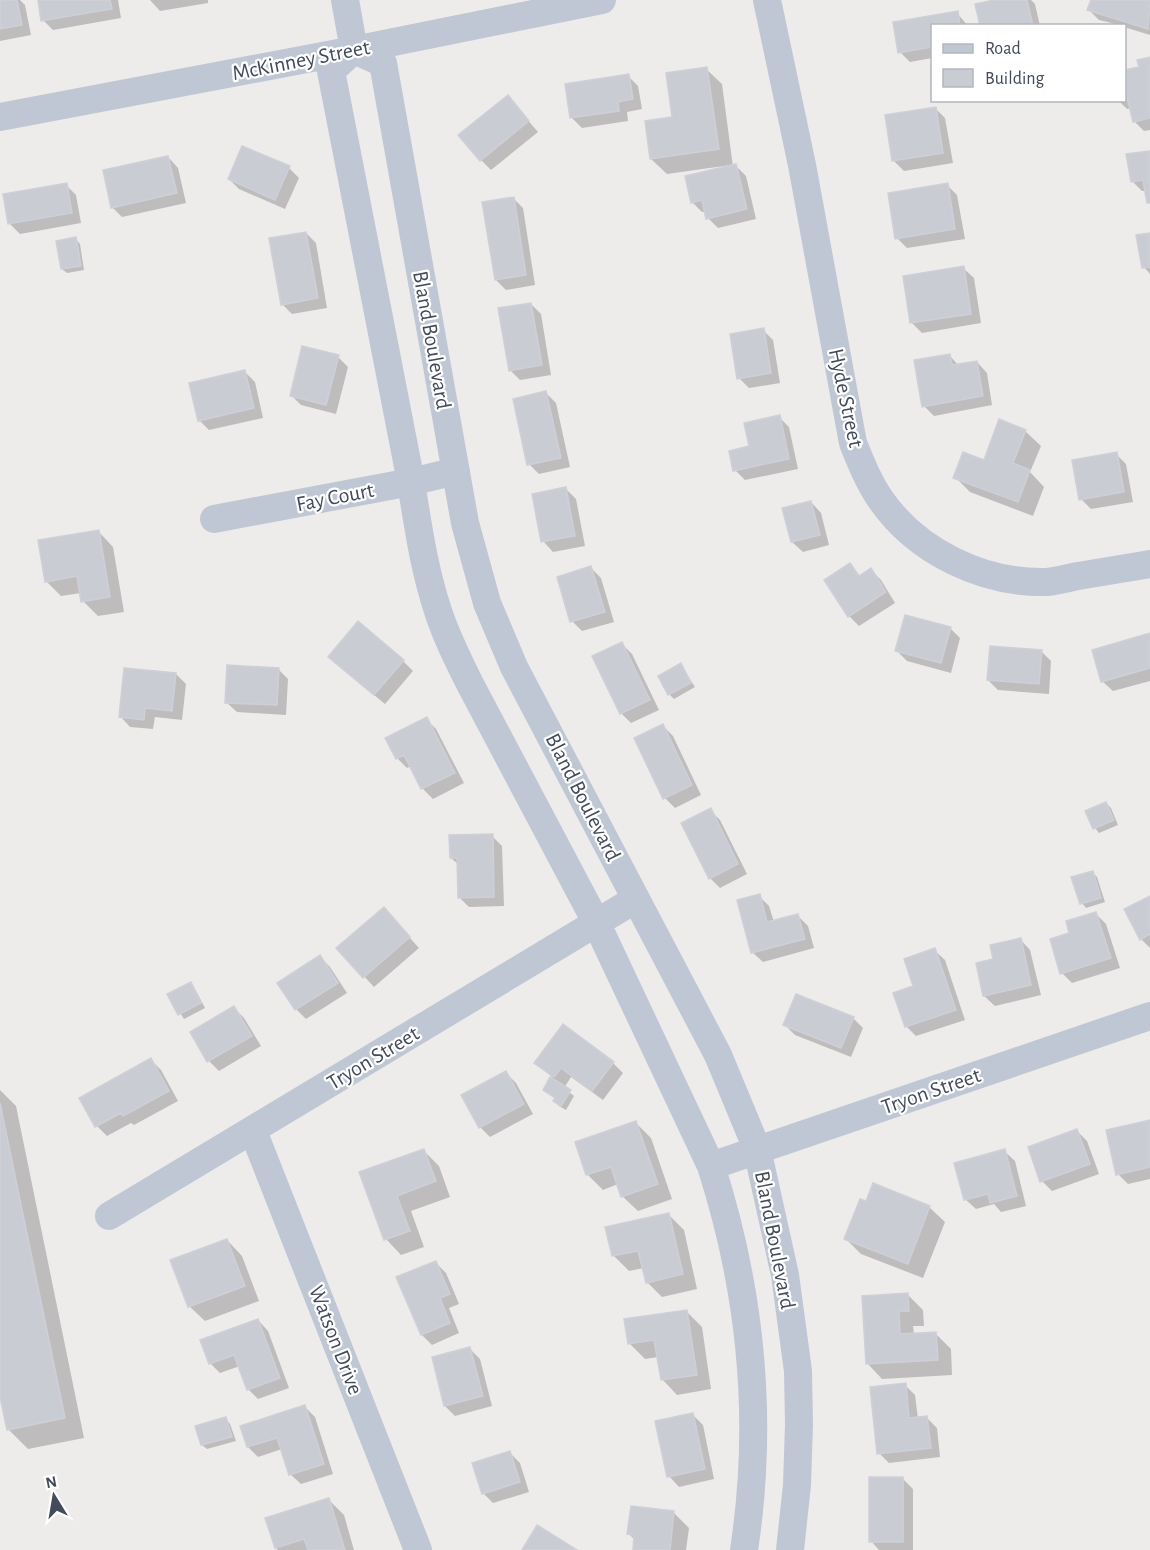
<svg xmlns="http://www.w3.org/2000/svg" width="1150" height="1550" font-family="'Alegreya Sans',sans-serif">
<style>
.shadow{fill:#0003}
.building{fill:#caccd4;stroke:#cfcfd8;stroke-width:1.5}
.lines{fill:none;stroke-linecap:round;stroke-linejoin:round}
.minor{stroke:#c0c7d4;stroke-width:28}
.labels{text-anchor:middle;dominant-baseline:central;stroke-width:4.5;stroke-linejoin:round;paint-order:stroke}
.street-label{font-size:22px;fill:#434a5a;stroke:#fff}
</style>
<rect width="100%" height="100%" fill="#eeebeb"/>
<path class="shadow" d="M 0,0 L 20,0 L 25,5 L 31,35 L 0,41 Z
M 39,0 L 118,0 L 121,18 L 53,30 L 43,20 Z
M 150,0 L 208,0 L 208,3 L 160,11 Z
M 1000,0 L 1031,0 L 1035,4 L 1040,26 L 982,26 Z
M 1092,0 L 1150,0 L 1150,35 L 1124,27 L 1124,26 L 1099,20 L 1089,10 Z
M 957,13 L 968,26 L 932,26 L 932,58 L 910,62 L 900,52 L 895,23 Z
M 1150,59 L 1150,130 L 1144,131 L 1134,121 L 1131,108 L 1127,109 L 1118,100 L 1124,100 L 1124,72 L 1141,68 Z
M 706,69 L 722,84 L 733,167 L 736,166 L 746,176 L 756,219 L 718,228 L 708,218 L 706,212 L 702,212 L 692,202 L 731,167 L 731,165 L 667,174 L 651,159 L 674,118 Z
M 628,76 L 638,86 L 642,109 L 627,112 L 628,121 L 582,128 L 572,118 L 567,85 Z
M 508,97 L 538,132 L 491,170 L 481,160 Z
M 935,108 L 945,118 L 953,163 L 904,171 L 894,161 Z
M 1150,152 L 1150,204 L 1146,191 L 1142,191 L 1132,181 Z
M 168,157 L 178,168 L 186,203 L 122,217 L 112,207 Z
M 289,168 L 299,178 L 285,209 L 239,189 L 229,179 Z
M 66,185 L 76,195 L 81,223 L 20,234 L 10,224 Z
M 947,185 L 957,195 L 965,239 L 907,248 L 897,238 Z
M 513,198 L 523,208 L 535,285 L 506,290 L 496,280 Z
M 306,233 L 316,243 L 327,308 L 292,314 L 282,304 Z
M 1150,234 L 1150,274 L 1144,267 Z
M 76,239 L 80,244 L 84,270 L 67,273 L 62,269 Z
M 963,268 L 974,278 L 981,323 L 922,333 L 912,323 Z
M 531,304 L 541,314 L 551,375 L 520,380 L 510,370 Z
M 763,330 L 773,340 L 780,383 L 749,388 L 739,378 Z
M 950,356 L 959,366 L 977,362 L 987,373 L 992,405 L 934,416 L 924,406 Z
M 338,357 L 348,367 L 336,414 L 301,405 L 291,395 Z
M 245,372 L 255,382 L 263,418 L 209,430 L 199,420 Z
M 546,393 L 556,403 L 570,467 L 539,474 L 529,464 Z
M 779,417 L 789,427 L 798,469 L 745,480 L 735,470 L 751,448 Z
M 1025,431 L 1041,446 L 1030,472 L 1044,487 L 1033,516 L 970,492 L 955,477 L 984,462 Z
M 1116,454 L 1126,464 L 1133,502 L 1091,509 L 1081,499 Z
M 566,489 L 576,499 L 585,546 L 553,552 L 543,541 Z
M 811,502 L 821,513 L 829,545 L 803,552 L 792,542 Z
M 98,531 L 113,547 L 124,612 L 98,616 L 83,601 L 81,593 L 61,596 L 46,581 Z
M 850,565 L 861,577 L 871,570 L 881,580 L 895,603 L 859,626 L 849,616 Z
M 591,568 L 601,578 L 614,622 L 582,631 L 572,621 Z
M 950,628 L 960,638 L 951,673 L 907,661 L 897,651 Z
M 1150,635 L 1150,681 L 1113,691 L 1102,681 Z
M 622,644 L 632,654 L 659,710 L 631,723 L 621,713 Z
M 1041,651 L 1051,661 L 1049,694 L 998,690 L 988,680 Z
M 403,661 L 413,671 L 385,704 L 340,667 Z
M 681,665 L 695,687 L 674,699 L 669,694 Z
M 278,669 L 288,679 L 286,715 L 237,712 L 226,702 Z
M 176,674 L 186,684 L 182,720 L 155,717 L 153,729 L 130,727 L 120,716 Z
M 426,719 L 436,729 L 464,783 L 433,799 L 423,789 L 411,766 L 407,768 L 397,758 Z
M 663,726 L 673,736 L 701,795 L 675,808 L 665,798 Z
M 1106,803 L 1111,808 L 1118,825 L 1099,833 L 1095,828 L 1087,812 Z
M 710,810 L 720,820 L 747,874 L 720,888 L 710,878 Z
M 492,836 L 502,846 L 504,906 L 469,907 L 459,897 L 459,865 L 451,858 Z
M 1093,873 L 1097,877 L 1105,902 L 1086,908 L 1082,903 Z
M 759,896 L 769,906 L 774,922 L 798,916 L 808,926 L 814,948 L 763,962 L 752,952 Z
M 1150,898 L 1150,948 L 1141,939 Z
M 1096,914 L 1106,924 L 1120,968 L 1072,983 L 1062,973 L 1071,934 Z
M 393,919 L 419,948 L 374,987 L 338,948 Z
M 1020,939 L 1030,950 L 1041,995 L 995,1006 L 984,996 L 977,964 L 995,961 Z
M 934,950 L 945,960 L 965,1020 L 916,1036 L 906,1026 L 915,987 Z
M 320,957 L 330,967 L 347,993 L 306,1019 L 296,1009 L 279,983 Z
M 190,984 L 195,989 L 205,1008 L 184,1019 L 169,995 Z
M 234,1008 L 244,1018 L 261,1046 L 219,1071 L 209,1061 L 192,1032 Z
M 853,1018 L 863,1028 L 851,1057 L 795,1035 L 785,1025 Z
M 151,1060 L 161,1070 L 178,1101 L 134,1125 L 131,1123 L 107,1136 L 97,1126 L 81,1099 Z
M 536,1063 L 613,1063 L 623,1073 L 603,1100 L 571,1077 L 564,1088 L 574,1096 L 566,1110 L 559,1106 L 554,1101 L 556,1099 L 545,1090 L 552,1077 Z
M 506,1073 L 516,1083 L 533,1114 L 490,1137 L 480,1127 Z
M 0,1090 L 16,1106 L 84,1438 L 28,1449 L 8,1429 L 0,1390 Z
M 1150,1122 L 1150,1179 L 1128,1184 L 1118,1174 Z
M 636,1123 L 651,1138 L 672,1199 L 638,1211 L 622,1196 L 618,1184 L 603,1190 L 588,1175 L 577,1143 Z
M 1077,1131 L 1087,1141 L 1099,1174 L 1052,1191 L 1042,1181 Z
M 423,1150 L 439,1166 L 450,1197 L 411,1211 L 424,1247 L 401,1255 L 386,1239 L 361,1173 Z
M 1004,1151 L 1015,1161 L 1026,1206 L 1001,1212 L 994,1204 L 976,1209 L 965,1199 Z
M 929,1207 L 945,1222 L 923,1278 L 861,1254 L 846,1239 Z
M 669,1215 L 684,1230 L 697,1289 L 662,1297 L 647,1282 L 644,1268 L 629,1271 L 613,1255 Z
M 227,1240 L 242,1256 L 259,1301 L 205,1321 L 189,1306 Z
M 436,1263 L 446,1273 L 459,1304 L 449,1308 L 459,1333 L 432,1345 L 422,1335 Z
M 908,1295 L 923,1310 L 924,1326 L 913,1326 L 914,1335 L 936,1334 L 951,1349 L 952,1375 L 882,1379 L 867,1363 Z
M 686,1311 L 702,1327 L 711,1389 L 677,1395 L 662,1379 L 658,1357 L 645,1359 L 629,1343 Z
M 258,1320 L 268,1331 L 289,1388 L 258,1399 L 248,1389 L 240,1366 L 220,1373 L 210,1363 Z
M 470,1349 L 480,1359 L 492,1406 L 455,1416 L 445,1406 L 433,1358 Z
M 905,1385 L 915,1395 L 918,1419 L 927,1418 L 937,1428 L 940,1457 L 889,1463 L 879,1453 Z
M 305,1407 L 315,1417 L 333,1474 L 301,1484 L 290,1474 L 282,1449 L 258,1457 L 248,1447 L 242,1427 Z
M 693,1415 L 703,1425 L 714,1479 L 679,1487 L 669,1476 Z
M 226,1419 L 230,1424 L 236,1441 L 207,1449 L 202,1445 Z
M 510,1453 L 520,1463 L 529,1492 L 493,1503 L 483,1493 Z
M 903,1479 L 913,1489 L 913,1550 L 879,1550 L 871,1541 Z
M 329,1500 L 344,1515 L 354,1550 L 278,1550 L 276,1548 Z
M 674,1513 L 689,1528 L 686,1550 L 634,1550 L 635,1540 L 629,1534 Z"/>
<path class="building" d="M 0,0 L 17,0 L 22,25 L 0,29 Z
M 38,0 L 110,0 L 112,9 L 41,21 Z
M 994,0 L 1027,0 L 1033,26 L 980,26 L 975,4 Z
M 1091,0 L 1150,0 L 1148,29 L 1087,10 Z
M 958,11 L 960,26 L 932,26 L 932,47 L 898,53 L 893,22 Z
M 1150,57 L 1150,118 L 1133,122 L 1127,97 L 1124,98 L 1124,70 L 1139,67 L 1137,60 Z
M 707,67 L 719,149 L 650,159 L 645,121 L 672,117 L 666,73 Z
M 629,74 L 633,99 L 618,102 L 619,111 L 570,118 L 565,84 Z
M 508,95 L 529,121 L 480,161 L 458,135 Z
M 936,107 L 943,153 L 892,161 L 885,115 Z
M 242,146 L 290,166 L 275,200 L 228,179 Z
M 1150,151 L 1150,203 L 1147,203 L 1143,180 L 1131,182 L 1126,154 Z
M 168,156 L 177,193 L 111,208 L 103,170 Z
M 736,164 L 747,209 L 706,219 L 702,200 L 691,203 L 685,176 Z
M 67,183 L 72,213 L 8,224 L 3,194 Z
M 948,183 L 955,229 L 895,239 L 888,193 Z
M 514,197 L 526,275 L 495,280 L 482,202 Z
M 306,232 L 318,298 L 281,305 L 269,238 Z
M 1150,233 L 1150,267 L 1142,268 L 1136,235 Z
M 76,237 L 81,266 L 61,269 L 56,241 Z
M 964,266 L 971,314 L 910,323 L 903,276 Z
M 531,303 L 542,365 L 509,371 L 498,308 Z
M 764,328 L 771,373 L 737,379 L 730,334 Z
M 302,346 L 339,355 L 326,405 L 290,396 Z
M 950,354 L 952,365 L 977,361 L 983,396 L 922,407 L 914,360 Z
M 245,370 L 254,408 L 198,421 L 189,383 Z
M 546,391 L 561,458 L 527,465 L 513,399 Z
M 780,415 L 789,459 L 733,471 L 729,451 L 749,446 L 744,423 Z
M 999,419 L 1026,430 L 1013,463 L 1030,470 L 1018,502 L 953,478 L 963,452 L 984,460 Z
M 1117,452 L 1124,492 L 1079,500 L 1072,460 Z
M 566,487 L 575,536 L 541,542 L 532,494 Z
M 811,501 L 820,535 L 791,542 L 782,508 Z
M 99,530 L 110,597 L 81,602 L 77,576 L 45,582 L 38,540 Z
M 850,563 L 859,576 L 871,568 L 886,592 L 848,617 L 824,580 Z
M 591,566 L 605,612 L 570,622 L 557,577 Z
M 905,615 L 951,627 L 941,663 L 895,651 Z
M 358,621 L 404,660 L 374,695 L 328,657 Z
M 1150,633 L 1150,668 L 1101,682 L 1092,650 Z
M 622,642 L 650,700 L 620,714 L 592,656 Z
M 990,646 L 1042,650 L 1039,684 L 987,680 Z
M 681,663 L 691,683 L 668,695 L 658,676 Z
M 227,665 L 279,668 L 277,705 L 225,703 Z
M 124,668 L 176,673 L 172,711 L 145,708 L 144,720 L 119,717 Z
M 427,717 L 455,773 L 421,789 L 404,755 L 396,759 L 385,738 Z
M 663,724 L 692,785 L 663,799 L 634,738 Z
M 1106,802 L 1114,820 L 1093,829 L 1085,811 Z
M 711,808 L 738,864 L 709,879 L 681,823 Z
M 493,834 L 494,897 L 458,898 L 457,858 L 450,858 L 449,835 Z
M 1093,871 L 1101,898 L 1080,904 L 1071,877 Z
M 760,894 L 767,922 L 798,914 L 805,939 L 751,953 L 737,900 Z
M 1150,896 L 1150,934 L 1140,940 L 1124,909 Z
M 384,907 L 410,937 L 363,978 L 336,948 Z
M 1096,912 L 1111,958 L 1060,974 L 1050,939 L 1069,933 L 1066,921 Z
M 1021,938 L 1031,985 L 983,996 L 976,963 L 993,959 L 990,945 Z
M 935,948 L 956,1010 L 905,1027 L 893,993 L 913,986 L 904,959 Z
M 320,955 L 338,983 L 295,1010 L 277,983 Z
M 191,982 L 201,1003 L 178,1015 L 167,994 Z
M 796,994 L 854,1017 L 841,1048 L 783,1025 Z
M 234,1006 L 252,1036 L 207,1062 L 190,1032 Z
M 563,1024 L 614,1062 L 592,1091 L 561,1068 L 554,1077 L 534,1063 Z
M 151,1058 L 169,1091 L 123,1116 L 121,1113 L 95,1127 L 79,1098 Z
M 506,1071 L 524,1104 L 479,1128 L 461,1095 Z
M 550,1077 L 571,1090 L 561,1106 L 553,1101 L 555,1098 L 543,1090 Z
M 0,1103 L 65,1418 L 7,1430 L 0,1397 Z
M 1150,1120 L 1150,1167 L 1116,1175 L 1106,1130 Z
M 636,1121 L 658,1184 L 621,1197 L 611,1167 L 586,1175 L 575,1142 Z
M 1077,1129 L 1090,1164 L 1040,1182 L 1028,1147 Z
M 424,1149 L 436,1181 L 397,1196 L 410,1231 L 384,1240 L 359,1172 Z
M 1005,1149 L 1017,1196 L 990,1203 L 988,1194 L 964,1200 L 954,1163 Z
M 873,1183 L 930,1206 L 908,1264 L 844,1239 L 860,1199 L 866,1201 Z
M 669,1213 L 683,1274 L 646,1283 L 638,1251 L 612,1256 L 605,1227 Z
M 227,1239 L 245,1286 L 188,1307 L 170,1260 Z
M 436,1261 L 450,1294 L 440,1298 L 450,1323 L 421,1335 L 396,1277 Z
M 908,1293 L 909,1311 L 899,1311 L 900,1334 L 936,1332 L 938,1360 L 866,1364 L 862,1296 Z
M 687,1310 L 697,1375 L 661,1380 L 654,1340 L 628,1344 L 624,1319 Z
M 258,1319 L 280,1378 L 247,1390 L 234,1355 L 209,1364 L 200,1340 Z
M 470,1347 L 483,1396 L 444,1406 L 432,1357 Z
M 906,1383 L 909,1418 L 927,1416 L 931,1448 L 877,1454 L 870,1387 Z
M 305,1405 L 324,1464 L 289,1475 L 277,1438 L 247,1447 L 240,1426 Z
M 693,1413 L 705,1469 L 667,1477 L 655,1421 Z
M 226,1417 L 232,1437 L 201,1445 L 195,1426 Z
M 510,1451 L 520,1482 L 482,1494 L 472,1463 Z
M 869,1477 L 903,1477 L 903,1542 L 869,1542 Z
M 329,1498 L 345,1550 L 308,1550 L 304,1539 L 275,1548 L 265,1518 Z
M 631,1506 L 674,1511 L 670,1550 L 633,1550 L 634,1535 L 627,1534 Z
M 537,1525 L 577,1550 L 522,1550 Z"/>
<g class="lines">
<path class="minor" d="M 345,0 L 354,50
M 767,0 L 802,165 L 853,443 C 861,463 869,483 881,500 C 917,552 984,584 1047,582 C 1057,581 1068,578 1078,576 C 1102,572 1126,568 1150,564
M 354,50 L 383,63 L 465,523 L 487,603 L 514,667 L 718,1055 L 757,1149 L 785,1275 L 798,1371 L 799,1424 L 797,1485 L 790,1550
M 354,50 L 331,71 L 411,482 C 418,526 424,569 438,611 C 446,636 458,660 470,684 L 596,922 L 711,1166 C 751,1291 764,1419 744,1550
M 0,117 L 354,50 L 602,0
M 214,519 L 411,482 L 456,471
M 253,1131 L 418,1550
M 711,1166 L 1150,1016
M 109,1216 L 636,899"/>
</g>
<g class="labels">
<g class="street-label">
<text transform="translate(301 60) rotate(-11)">McKinney Street</text>
<text transform="translate(432 340) rotate(80)">Bland Boulevard</text>
<text transform="translate(846 398) rotate(78)">Hyde Street</text>
<text transform="translate(335 497) rotate(-11)">Fay Court</text>
<text transform="translate(583 797) rotate(63)">Bland Boulevard</text>
<text transform="translate(373 1058) rotate(-31)">Tryon Street</text>
<text transform="translate(931 1091) rotate(-19)">Tryon Street</text>
<text transform="translate(775 1240) rotate(79)">Bland Boulevard</text>
<text transform="translate(336 1340) rotate(69)">Watson Drive</text>
</g>
</g>
<rect x="931" y="24" width="195" height="78" fill="#ffffff" stroke="#b4b7bd" stroke-width="1.5"/>
<rect x="943" y="44" width="30" height="9" fill="#c0c7d4" stroke="#b4b7bd" stroke-width="1.5"/>
<text x="985" y="54" font-size="18" fill="#434a5a">Road</text>
<rect x="943" y="69" width="30" height="18" fill="#caccd4" stroke="#b4b7bd" stroke-width="1.5"/>
<text x="985" y="84" font-size="18" fill="#434a5a">Building</text>
<g transform="translate(54 1496) rotate(349)" stroke="#ffffff" stroke-width="4.5" paint-order="stroke">
<path d="M0-4.5L10 22L0 15L-10 22Z" fill="#434a5a"/>
<text y="-9" font-size="16" font-weight="bold" text-anchor="middle" fill="#434a5a">N</text>
</g>
</svg>
